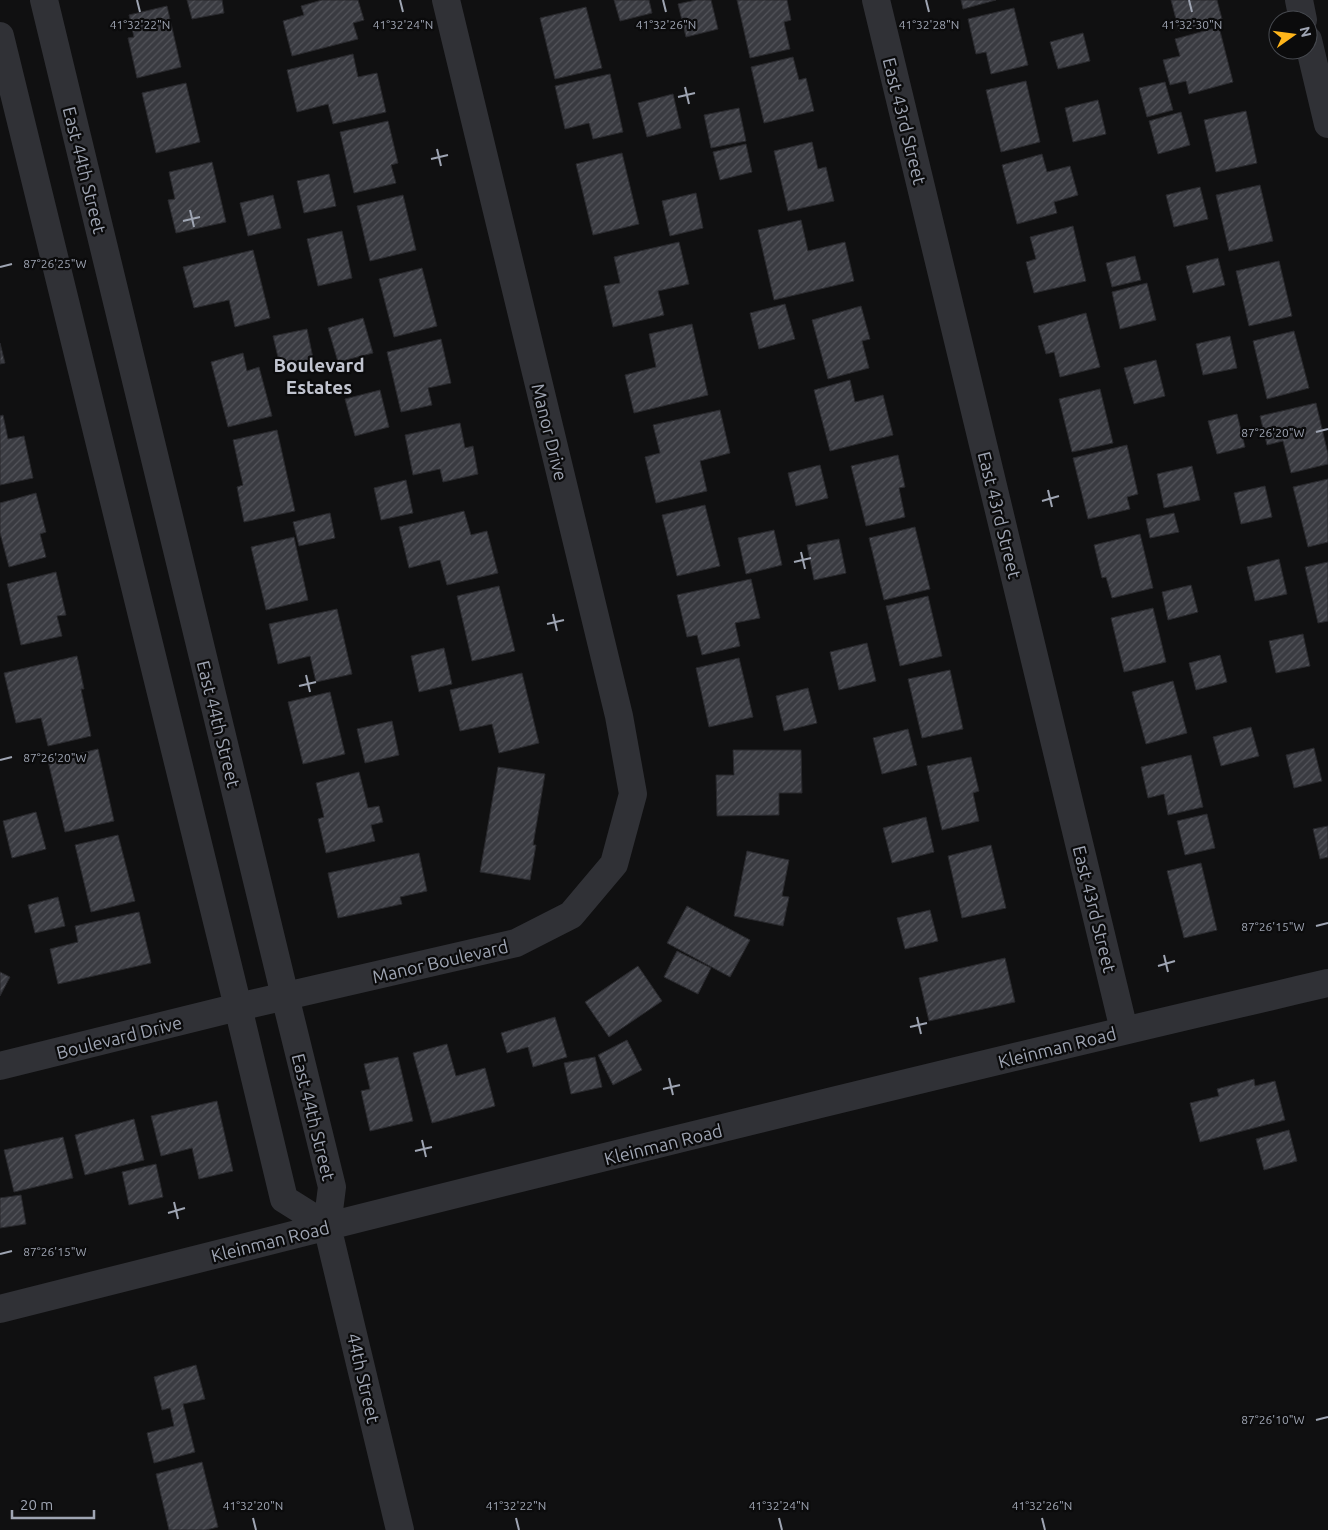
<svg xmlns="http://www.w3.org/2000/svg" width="1328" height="1530" font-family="Ubuntu,sans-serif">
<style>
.building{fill:url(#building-hatch);stroke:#29292d}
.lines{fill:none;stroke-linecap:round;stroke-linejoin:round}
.minor{stroke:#303136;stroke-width:28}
.ticks{fill:none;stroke:#9fa5b3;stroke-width:2}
.labels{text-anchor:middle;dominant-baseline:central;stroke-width:4.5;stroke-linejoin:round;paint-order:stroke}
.street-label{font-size:18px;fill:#9fa5b3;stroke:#0b0b0c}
.neighbourhood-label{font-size:19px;font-weight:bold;fill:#c1c4cf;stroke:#0b0b0c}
.ticks-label{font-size:12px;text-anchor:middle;fill:#9fa5b3;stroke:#0b0b0c;stroke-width:4.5;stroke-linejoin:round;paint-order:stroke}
</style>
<defs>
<pattern id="building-hatch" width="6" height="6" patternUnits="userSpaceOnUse" patternTransform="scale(1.25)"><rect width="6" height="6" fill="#3a3b41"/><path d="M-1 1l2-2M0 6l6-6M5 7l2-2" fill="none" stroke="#53545a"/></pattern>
</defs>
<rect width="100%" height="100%" fill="#101011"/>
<path class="building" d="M 187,0 L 222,0 L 224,13 L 192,19 Z
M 322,0 L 358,0 L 364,20 L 353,23 L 358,39 L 292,56 L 283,21 L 304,15 L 301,6 Z
M 614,0 L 649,0 L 652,13 L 620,21 Z
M 696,0 L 711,0 L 718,29 L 686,37 L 678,4 Z
M 737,0 L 787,0 L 791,20 L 784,22 L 790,49 L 750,58 Z
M 961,0 L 996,0 L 963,9 Z
M 1171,0 L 1217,0 L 1222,19 L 1179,31 Z
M 167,6 L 181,67 L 137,78 L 128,38 L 134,37 L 129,15 Z
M 586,7 L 602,68 L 555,79 L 540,18 Z
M 1014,8 L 1028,65 L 991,74 L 986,52 L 976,54 L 968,19 Z
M 1219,27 L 1233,82 L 1189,94 L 1186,81 L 1170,85 L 1163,60 L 1180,56 L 1175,39 Z
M 1083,33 L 1090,61 L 1058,69 L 1050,42 Z
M 353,54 L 358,77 L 377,73 L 386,112 L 333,124 L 328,104 L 297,112 L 287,70 Z
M 793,57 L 799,80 L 806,78 L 814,111 L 764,123 L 751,67 Z
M 610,74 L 623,132 L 593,139 L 589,123 L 565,129 L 555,86 Z
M 1026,81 L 1040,142 L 1001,152 L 986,90 Z
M 1165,82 L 1173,110 L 1147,117 L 1139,88 Z
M 186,83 L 200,142 L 156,153 L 142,93 Z
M 673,94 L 681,128 L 647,137 L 638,103 Z
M 1098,100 L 1106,134 L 1073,142 L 1065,108 Z
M 739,108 L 746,141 L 711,148 L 704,115 Z
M 1246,111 L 1257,163 L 1216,172 L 1204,120 Z
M 1181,112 L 1190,145 L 1158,154 L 1149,121 Z
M 388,121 L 398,163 L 391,165 L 396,183 L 354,193 L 340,132 Z
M 812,142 L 818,169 L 826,167 L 834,201 L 788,211 L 774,151 Z
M 746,144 L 752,172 L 720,180 L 713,152 Z
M 622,153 L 639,224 L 593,235 L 576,164 Z
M 1042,154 L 1047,172 L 1070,166 L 1078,195 L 1054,202 L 1057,213 L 1017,224 L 1002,165 Z
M 212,162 L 226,222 L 176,233 L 168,200 L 175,199 L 169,172 Z
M 329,174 L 336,206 L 304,213 L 297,181 Z
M 1260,185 L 1273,241 L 1229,251 L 1216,195 Z
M 1200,187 L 1208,219 L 1174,227 L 1166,195 Z
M 696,193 L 703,228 L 670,236 L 662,201 Z
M 273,195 L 281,228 L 248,236 L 240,203 Z
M 403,195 L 416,250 L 370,261 L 357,206 Z
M 801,220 L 808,251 L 845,242 L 854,281 L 774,300 L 758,230 Z
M 1073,226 L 1086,281 L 1034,293 L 1026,262 L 1036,259 L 1030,237 Z
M 342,231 L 352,278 L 318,286 L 307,239 Z
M 679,242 L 689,284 L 658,291 L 664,315 L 613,327 L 604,286 L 620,283 L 614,257 Z
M 253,250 L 270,318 L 235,327 L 229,300 L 194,308 L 183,267 Z
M 1135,256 L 1141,280 L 1112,287 L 1106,263 Z
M 1218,258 L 1225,285 L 1193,293 L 1186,266 Z
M 1279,261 L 1292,316 L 1249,326 L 1236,271 Z
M 422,268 L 437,326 L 394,337 L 379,279 Z
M 1147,283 L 1156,320 L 1120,329 L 1112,292 Z
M 785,304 L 795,339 L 759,349 L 750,313 Z
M 861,306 L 870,339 L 862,341 L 869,368 L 828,379 L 812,320 Z
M 1086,313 L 1100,367 L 1060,377 L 1054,352 L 1046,354 L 1038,326 Z
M 363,318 L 373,353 L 338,362 L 328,328 Z
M 692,324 L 708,395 L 634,413 L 625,375 L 656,367 L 649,334 Z
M 307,329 L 314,363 L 281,370 L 273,336 Z
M 1294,331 L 1309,388 L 1267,399 L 1253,341 Z
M 1230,336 L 1237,368 L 1203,375 L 1196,344 Z
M 441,339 L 451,383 L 428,388 L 432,405 L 401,412 L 387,352 Z
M 0,343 L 5,363 L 0,364 Z
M 243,353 L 247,371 L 259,367 L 272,416 L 228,427 L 211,362 Z
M 1156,360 L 1165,396 L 1134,404 L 1124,368 Z
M 850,380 L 855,402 L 883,395 L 893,435 L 830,451 L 814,390 Z
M 1100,389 L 1113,443 L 1072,452 L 1059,399 Z
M 380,390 L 389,427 L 355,436 L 345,399 Z
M 1316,403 L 1328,454 L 1328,464 L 1291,473 L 1283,441 L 1267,445 L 1260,416 Z
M 720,410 L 730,453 L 700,461 L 707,491 L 656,503 L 645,457 L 660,453 L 653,425 Z
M 1237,414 L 1245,447 L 1217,454 L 1208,421 Z
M 3,415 L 8,439 L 24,436 L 33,478 L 0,485 L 0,416 Z
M 460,423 L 465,448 L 473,446 L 478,474 L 443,482 L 440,469 L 413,475 L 405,435 Z
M 277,430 L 295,511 L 244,522 L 237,487 L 243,485 L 233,440 Z
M 1127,445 L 1138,494 L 1127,497 L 1130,509 L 1088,519 L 1073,458 Z
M 898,455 L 905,487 L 899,488 L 905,517 L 866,526 L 851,466 Z
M 820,465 L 828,498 L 796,506 L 788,473 Z
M 1192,466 L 1200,500 L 1164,508 L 1157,474 Z
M 1328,479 L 1328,542 L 1308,547 L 1293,487 Z
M 406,480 L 413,513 L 381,520 L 374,488 Z
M 1265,486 L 1272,517 L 1241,524 L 1234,493 Z
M 36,493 L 46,532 L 40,534 L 46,557 L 9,567 L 0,533 L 0,503 Z
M 705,505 L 720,566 L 677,576 L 662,515 Z
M 464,511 L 471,535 L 487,531 L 498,573 L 447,585 L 440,560 L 409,568 L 399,527 Z
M 330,513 L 335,538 L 299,546 L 293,522 Z
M 1174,513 L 1179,532 L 1150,538 L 1146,519 Z
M 915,527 L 930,589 L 884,600 L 869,538 Z
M 774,530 L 782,565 L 746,574 L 738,538 Z
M 1140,534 L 1153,588 L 1112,598 L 1106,577 L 1102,578 L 1094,545 Z
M 294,537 L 308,600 L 266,610 L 251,547 Z
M 839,539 L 846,573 L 814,580 L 807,545 Z
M 1279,559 L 1287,594 L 1255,601 L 1247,567 Z
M 1328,562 L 1328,621 L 1318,623 L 1305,567 Z
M 56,572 L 66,615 L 57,616 L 62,636 L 21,645 L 7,584 Z
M 751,579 L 760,618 L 735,623 L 740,646 L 702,655 L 697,635 L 687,637 L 677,595 Z
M 1191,585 L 1198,612 L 1168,620 L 1162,592 Z
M 499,586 L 515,651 L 472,661 L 457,596 Z
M 928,596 L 942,656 L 900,666 L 886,606 Z
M 1153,608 L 1166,662 L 1124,672 L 1111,618 Z
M 337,609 L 352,674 L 316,682 L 310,656 L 278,664 L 269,624 Z
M 1303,634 L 1310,666 L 1276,673 L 1269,641 Z
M 867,643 L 876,681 L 839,690 L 830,652 Z
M 444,648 L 452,684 L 419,692 L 411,656 Z
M 1220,655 L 1227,682 L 1196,690 L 1189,663 Z
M 77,656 L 84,689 L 81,689 L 91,736 L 48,746 L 41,718 L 16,723 L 4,673 Z
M 739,658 L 753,717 L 709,727 L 696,668 Z
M 950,670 L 963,729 L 922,738 L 908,679 Z
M 522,673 L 539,743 L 499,753 L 492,724 L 460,731 L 450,690 Z
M 1173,681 L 1187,733 L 1146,744 L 1132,692 Z
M 808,688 L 817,723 L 784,731 L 776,696 Z
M 330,692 L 345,754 L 303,764 L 288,702 Z
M 392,721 L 399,755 L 365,763 L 357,729 Z
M 1251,727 L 1259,756 L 1221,766 L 1213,737 Z
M 908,729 L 917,765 L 882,774 L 873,738 Z
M 1314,748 L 1322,781 L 1294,788 L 1286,755 Z
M 98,749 L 114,821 L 65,832 L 48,761 Z
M 733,750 L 801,750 L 802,793 L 779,793 L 779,815 L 717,816 L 716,775 L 734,775 Z
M 1191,755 L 1203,807 L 1168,815 L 1164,794 L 1148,798 L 1141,767 Z
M 971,757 L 979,791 L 973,793 L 979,821 L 942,830 L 927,766 Z
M 498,767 L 545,774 L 533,845 L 536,845 L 530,880 L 480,872 Z
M 359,772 L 368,808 L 379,806 L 383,822 L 371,825 L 375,841 L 326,853 L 318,819 L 324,817 L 316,783 Z
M 36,812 L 46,849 L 12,858 L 3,821 Z
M 1207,814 L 1215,848 L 1185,855 L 1177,821 Z
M 926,817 L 934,852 L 892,863 L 883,828 Z
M 1328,826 L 1328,857 L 1320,859 L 1313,829 Z
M 118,835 L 135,901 L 91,912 L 75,845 Z
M 991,845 L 1006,908 L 962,918 L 948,856 Z
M 747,851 L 789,860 L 782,896 L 789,897 L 783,926 L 734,916 Z
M 419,853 L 427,891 L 400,897 L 402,904 L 338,918 L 328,873 Z
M 1201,863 L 1217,930 L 1184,938 L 1167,871 Z
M 58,897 L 65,926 L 35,933 L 28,905 Z
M 687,906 L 750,940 L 730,977 L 667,943 Z
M 930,910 L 938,941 L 905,949 L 897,918 Z
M 139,912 L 151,963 L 58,984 L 50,949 L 78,942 L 75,926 Z
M 677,951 L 711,968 L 698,994 L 664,977 Z
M 1005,958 L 1015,1002 L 929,1021 L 919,978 Z
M 638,966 L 662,1001 L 609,1037 L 585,1002 Z
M 0,972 L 10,977 L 0,996 Z
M 555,1017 L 567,1057 L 533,1067 L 528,1047 L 507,1053 L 501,1033 Z
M 627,1040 L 642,1070 L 613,1085 L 598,1055 Z
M 447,1044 L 456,1076 L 485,1068 L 495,1106 L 432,1123 L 413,1053 Z
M 398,1057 L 413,1121 L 370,1131 L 361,1091 L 370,1089 L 364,1064 Z
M 595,1057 L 602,1087 L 571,1094 L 564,1063 Z
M 1254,1079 L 1255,1086 L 1275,1081 L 1285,1120 L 1200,1142 L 1190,1103 L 1219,1096 L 1217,1089 Z
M 217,1101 L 233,1171 L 199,1179 L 192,1148 L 161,1156 L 151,1116 Z
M 134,1119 L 144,1160 L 85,1175 L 75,1135 Z
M 1289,1130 L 1297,1161 L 1264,1170 L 1256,1139 Z
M 63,1137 L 73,1178 L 14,1192 L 4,1150 Z
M 156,1164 L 163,1197 L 129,1205 L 122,1172 Z
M 21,1195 L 26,1224 L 0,1228 L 0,1198 Z
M 196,1365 L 205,1399 L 183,1404 L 195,1452 L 154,1463 L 147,1433 L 174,1426 L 170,1408 L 162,1410 L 154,1377 Z
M 202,1462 L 218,1527 L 206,1530 L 169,1530 L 156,1474 Z"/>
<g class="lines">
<path class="minor" d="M 44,0 L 285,996 L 332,1187 L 327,1226 L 400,1530
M 876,0 L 1124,1030
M 1299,0 L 1303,20
M 0,36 L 238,1007 L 284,1199 L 327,1226
M 1308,40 L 1328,124
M 0,1066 L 238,1007 L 516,943 L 571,915 L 614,864 L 633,794 L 619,716 L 446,0
M 0,1309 C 442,1197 884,1086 1328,983"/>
</g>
<path class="ticks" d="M 137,0 L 140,12M 400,0 L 403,12M 663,0 L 666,12M 926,0 L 929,12M 1189,0 L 1192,12M 685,87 L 689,104M 678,97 L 695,93M 437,149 L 441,166M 431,159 L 448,155M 190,210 L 194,227M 183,221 L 200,217M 0,267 L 12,264M 1316,432 L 1328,429M 1048,490 L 1052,507M 1042,501 L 1059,496M 801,552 L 805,569M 794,562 L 811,558M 553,614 L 557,631M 547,624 L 564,620M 306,675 L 310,692M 299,686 L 316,682M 0,760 L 12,757M 1316,926 L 1328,923M 1164,955 L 1168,972M 1158,966 L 1175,961M 917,1017 L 921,1034M 910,1027 L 927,1023M 669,1078 L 673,1095M 663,1089 L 680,1085M 422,1140 L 426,1157M 415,1151 L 432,1147M 174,1202 L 178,1219M 168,1213 L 185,1208M 0,1254 L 12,1251M 1316,1420 L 1328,1417M 253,1518 L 256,1530M 516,1518 L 519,1530M 779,1518 L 782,1530M 1042,1518 L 1045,1530"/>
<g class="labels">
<g class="street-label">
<text transform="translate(905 121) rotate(76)">East 43rd Street</text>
<text transform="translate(85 170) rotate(76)">East 44th Street</text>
<text transform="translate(550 432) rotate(76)">Manor Drive</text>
<text transform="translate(1000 515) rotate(76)">East 43rd Street</text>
<text transform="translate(219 724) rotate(76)">East 44th Street</text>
<text transform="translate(1095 909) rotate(76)">East 43rd Street</text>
<text transform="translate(440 961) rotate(-13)">Manor Boulevard</text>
<text transform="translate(119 1037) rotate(-14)">Boulevard Drive</text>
<text transform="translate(1057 1047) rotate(-14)">Kleinman Road</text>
<text transform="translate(314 1117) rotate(76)">East 44th Street</text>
<text transform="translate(663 1144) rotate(-14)">Kleinman Road</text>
<text transform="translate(270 1241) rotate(-14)">Kleinman Road</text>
<text transform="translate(364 1378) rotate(77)">44th Street</text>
</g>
<g class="neighbourhood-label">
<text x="319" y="365">Boulevard<tspan x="319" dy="22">Estates</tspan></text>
</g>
</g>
<g class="ticks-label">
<text x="140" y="29">41°32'22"N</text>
<text x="403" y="29">41°32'24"N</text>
<text x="666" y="29">41°32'26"N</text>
<text x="929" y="29">41°32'28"N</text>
<text x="1192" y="29">41°32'30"N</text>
<text x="55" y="268">87°26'25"W</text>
<text x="1273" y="437">87°26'20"W</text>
<text x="55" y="762">87°26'20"W</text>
<text x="1273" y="931">87°26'15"W</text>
<text x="55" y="1256">87°26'15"W</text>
<text x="1273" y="1424">87°26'10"W</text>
<text x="253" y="1510">41°32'20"N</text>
<text x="516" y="1510">41°32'22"N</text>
<text x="779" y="1510">41°32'24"N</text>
<text x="1042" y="1510">41°32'26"N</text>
</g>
<g transform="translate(1293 35) rotate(76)"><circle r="24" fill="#0b0b0c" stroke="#46494f"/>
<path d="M0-4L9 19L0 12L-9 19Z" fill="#ffb51a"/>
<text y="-8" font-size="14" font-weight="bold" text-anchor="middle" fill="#9fa5b3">N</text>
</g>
<path d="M12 1510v8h82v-8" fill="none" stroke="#9fa5b3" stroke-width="2.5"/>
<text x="20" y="1510" font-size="15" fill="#9fa5b3" stroke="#0b0b0c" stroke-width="4" paint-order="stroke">20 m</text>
</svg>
